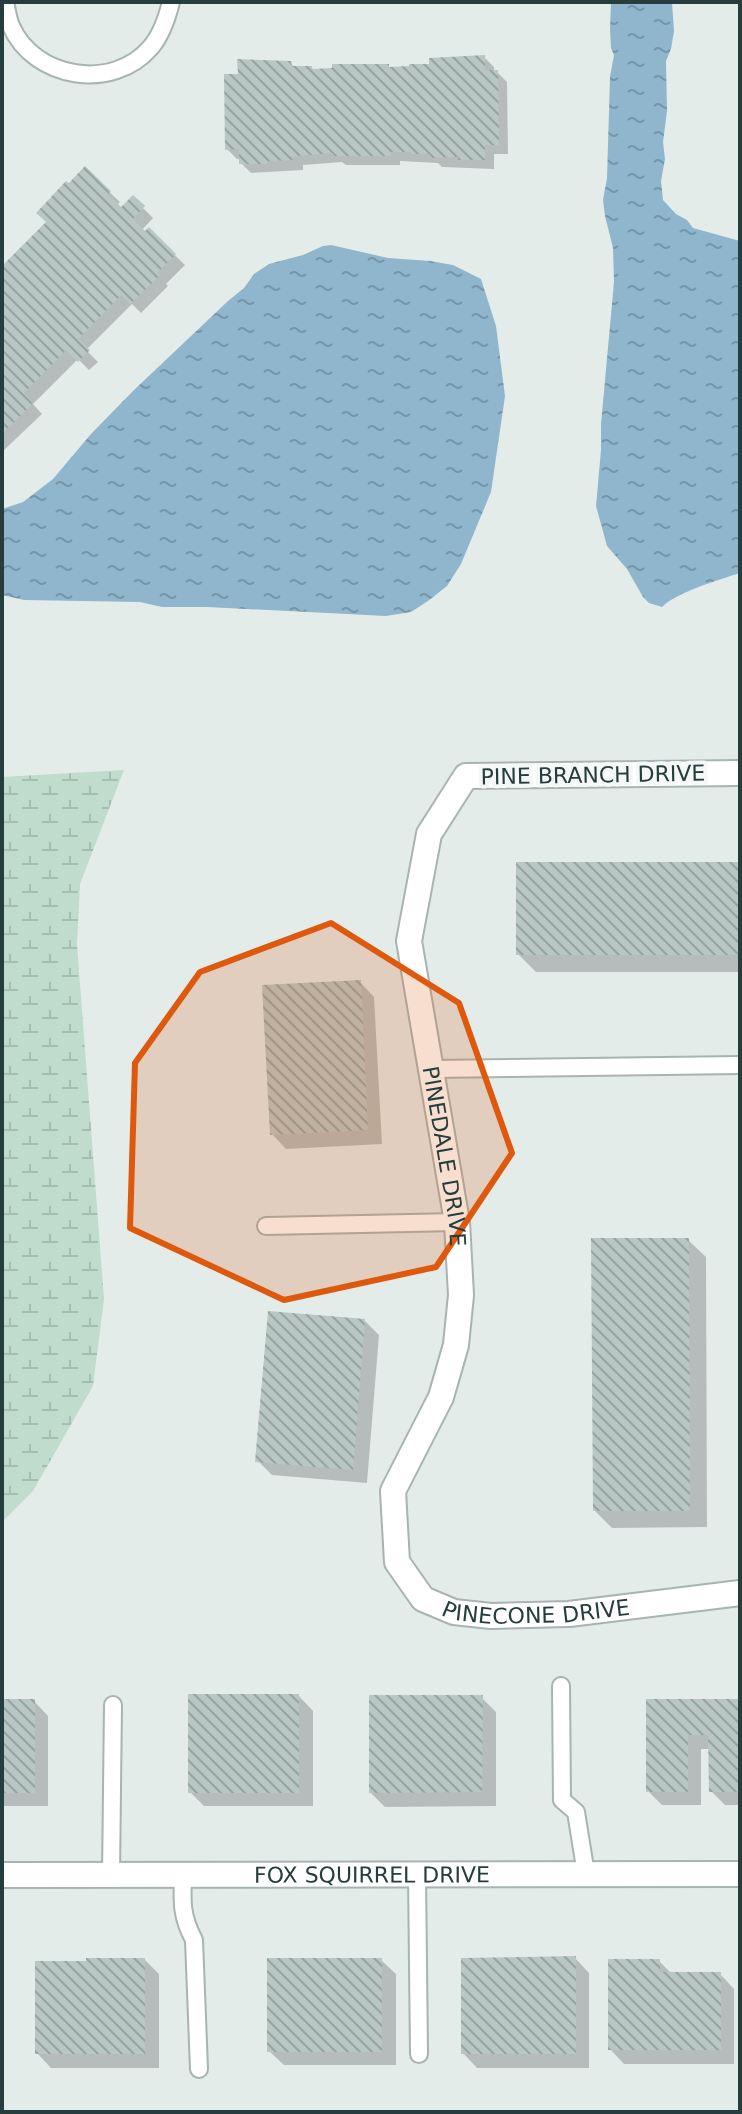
<svg xmlns="http://www.w3.org/2000/svg" width="742" height="2114" font-family="'DejaVu Sans',sans-serif">
<style>
.wetland{fill:url(#wetland-marsh)}
.water{fill:url(#water-ripples)}
.shadow{fill:#0003}
.building{fill:url(#building-back-hatch)}
.lines{fill:none;stroke-linecap:round;stroke-linejoin:round}
.service-casing{stroke:#a7b4b2;stroke-width:20}
.minor-casing{stroke:#a7b4b2;stroke-width:28}
.service{stroke:#fff;stroke-width:16}
.minor{stroke:#fff;stroke-width:24}
.marked{fill:#de580e;fill-opacity:0.2;stroke:#de580e;stroke-width:6;stroke-linejoin:round}
.labels{text-anchor:middle;dominant-baseline:central;stroke-width:8;stroke-linejoin:round;paint-order:stroke}
.street-label{font-size:22px;fill:#253d3c;stroke:#f4f9f8}
</style>
<defs>
<pattern id="wetland-marsh" width="20" height="14" patternUnits="userSpaceOnUse" patternTransform="scale(2)"><rect width="20" height="14" fill="#bfdccd"/><path d="M1 5h8M5 5V1M11 12h8M15 12V8" fill="none" stroke="#a4beb1"/></pattern>
<pattern id="water-ripples" width="26" height="14" patternUnits="userSpaceOnUse" patternTransform="scale(2)"><rect width="26" height="14" fill="#90b6cd"/><path d="M2 4q2-2 4 0t4 0M15 11q2-2 4 0t4 0" fill="none" stroke="#7595a8"/></pattern>
<pattern id="building-back-hatch" width="6" height="6" patternUnits="userSpaceOnUse" patternTransform="scale(2)"><rect width="6" height="6" fill="#b9c7c4"/><path d="M-1 5l2 2M0 0l6 6M5-1l2 2" fill="none" stroke="#96a3a0"/></pattern>
</defs>
<rect width="100%" height="100%" fill="#e4ecea"/>
<path class="wetland" d="M 124,770 L 80,884 L 77,945 L 104,1299 L 93,1386 L 33,1491 L 2,1522 L 2,777 Z"/>
<path class="water" d="M 611,2 L 672,2 L 674,31 L 671,49 L 666,61 L 667,111 L 663,142 L 665,159 L 661,181 L 663,200 L 676,214 L 687,220 L 693,228 L 740,241 L 740,573 C 721,579 675,593 662,607 L 649,603 L 643,597 L 627,569 L 607,546 L 596,506 L 601,450 L 601,424 L 614,282 L 613,248 L 605,216 L 603,200 L 607,178 L 610,77 L 614,55 L 611,48 L 610,29 Z
M 331,245 L 388,258 L 430,261 L 453,265 L 481,279 L 496,326 L 505,396 L 491,492 L 461,564 L 447,586 L 428,601 L 411,612 L 386,616 L 207,607 L 162,607 L 140,602 L 24,600 L 2,595 L 2,509 L 23,502 L 53,479 L 91,434 L 134,390 L 228,301 L 244,288 L 254,274 L 269,264 L 303,255 L 323,246 Z"/>
<path class="shadow" d="M 484,57 L 494,67 L 494,72 L 497,72 L 507,82 L 508,154 L 494,154 L 494,169 L 442,167 L 438,163 L 400,161 L 400,165 L 346,165 L 342,162 L 303,165 L 303,170 L 251,173 L 241,163 L 241,159 L 237,159 L 227,149 L 240,76 L 290,63 L 296,68 L 312,68 L 315,71 L 388,66 L 391,69 Z
M 85,169 L 120,202 L 116,205 L 121,210 L 133,198 L 153,218 L 142,230 L 146,234 L 149,230 L 185,265 L 166,284 L 168,286 L 141,313 L 132,304 L 86,350 L 98,362 L 89,370 L 78,359 L 33,404 L 42,414 L 2,452 L 2,265 L 4,267 L 48,222 L 69,186 Z
M 740,864 L 740,972 L 536,972 L 518,954 Z
M 360,982 L 374,997 L 382,1144 L 286,1149 L 272,1134 Z
M 688,1240 L 706,1257 L 707,1527 L 612,1528 L 594,1510 Z
M 365,1321 L 379,1335 L 367,1483 L 272,1475 L 258,1461 Z
M 299,1696 L 313,1711 L 313,1806 L 204,1806 L 190,1792 Z
M 482,1698 L 496,1712 L 496,1806 L 385,1807 L 371,1793 Z
M 2,1701 L 34,1701 L 48,1716 L 48,1806 L 2,1806 Z
M 648,1701 L 740,1701 L 740,1805 L 725,1805 L 711,1791 L 711,1749 L 701,1749 L 701,1805 L 662,1805 L 648,1791 Z
M 575,1958 L 589,1973 L 589,2068 L 477,2068 L 463,2053 Z
M 145,1960 L 159,1974 L 159,2068 L 51,2068 L 37,2053 Z
M 381,1960 L 396,1974 L 396,2065 L 284,2065 L 269,2051 Z
M 659,1961 L 672,1974 L 720,1974 L 734,1989 L 734,2064 L 624,2064 L 610,2049 Z"/>
<path class="building" d="M 485,55 L 485,70 L 498,70 L 499,145 L 485,145 L 485,160 L 458,160 L 458,157 L 430,158 L 430,154 L 411,154 L 411,152 L 391,152 L 391,156 L 333,156 L 333,153 L 294,156 L 294,160 L 267,161 L 267,164 L 239,164 L 239,149 L 225,150 L 224,74 L 238,74 L 237,59 L 291,61 L 292,66 L 312,66 L 312,69 L 332,68 L 332,64 L 389,64 L 389,67 L 409,66 L 409,64 L 429,64 L 429,58 Z
M 85,166 L 111,191 L 108,194 L 121,207 L 133,195 L 145,206 L 133,219 L 145,231 L 149,227 L 176,254 L 157,273 L 160,275 L 130,304 L 121,295 L 78,339 L 90,350 L 78,362 L 66,350 L 24,393 L 33,403 L 4,432 L 2,431 L 2,263 L 4,264 L 46,222 L 36,213 L 66,181 L 69,183 Z
M 516,862 L 740,862 L 740,955 L 516,955 Z
M 361,980 L 368,1130 L 270,1135 L 262,985 Z
M 591,1238 L 689,1238 L 690,1511 L 593,1511 Z
M 268,1311 L 365,1319 L 353,1470 L 255,1462 Z
M 188,1694 L 299,1694 L 299,1793 L 188,1793 Z
M 369,1695 L 483,1695 L 482,1792 L 369,1793 Z
M 2,1699 L 35,1699 L 35,1793 L 2,1793 Z
M 646,1699 L 740,1699 L 740,1792 L 709,1792 L 708,1735 L 688,1735 L 688,1792 L 646,1792 Z
M 576,1956 L 576,2054 L 461,2054 L 461,1958 Z
M 86,1958 L 145,1958 L 145,2054 L 35,2054 L 35,1961 L 86,1961 Z
M 267,1958 L 382,1958 L 382,2052 L 267,2052 Z
M 608,1959 L 660,1959 L 660,1972 L 721,1972 L 721,2050 L 608,2050 Z"/>
<g class="lines">
<defs>
<path id="service" d="M 5,2 C 7,10 8,19 11,26 C 34,79 113,92 151,47 C 162,34 167,18 171,2
M 431,1069 L 740,1065
M 266,1226 L 457,1222
M 561,1686 L 562,1800 L 576,1812 L 586,1874
M 417,1874 L 419,2054
M 111,1875 L 113,1705
M 183,1875 C 182,1901 181,1916 194,1940 L 199,2069"/>
<g id="minor">
<path id="s1" d="M 740,773 L 466,776 L 429,834 L 409,941 L 457,1222 L 461,1295 L 456,1345 L 441,1397 L 393,1491 L 397,1562 L 423,1599 L 454,1612 L 491,1616 L 569,1614 L 740,1593"/>
<path id="s2" d="M 2,1875 L 740,1874"/>
</g>
</defs>
<use href="#service" class="service-casing"/>
<use href="#minor" class="minor-casing"/>
<use href="#service" class="service"/>
<use href="#minor" class="minor"/>
</g>
<path class="marked" d="M 331,923 L 459,1003 L 512,1153 L 436,1267 L 284,1300 L 130,1228 L 135,1063 L 200,972 Z"/>
<g class="labels">
<g class="street-label">
<text transform="translate(593 775) rotate(-1)">PINE BRANCH DRIVE</text>
<text stroke="none"><textPath href="#s1" startOffset="670">PINEDALE DRIVE</textPath></text>
<text stroke="none"><textPath href="#s1" startOffset="1252">PINECONE DRIVE</textPath></text>
<text stroke="none"><textPath href="#s2" startOffset="370">FOX SQUIRREL DRIVE</textPath></text>
</g>
</g>
<rect width="742" height="2114" fill="none" stroke="#253d3c" stroke-width="8"/>
</svg>
